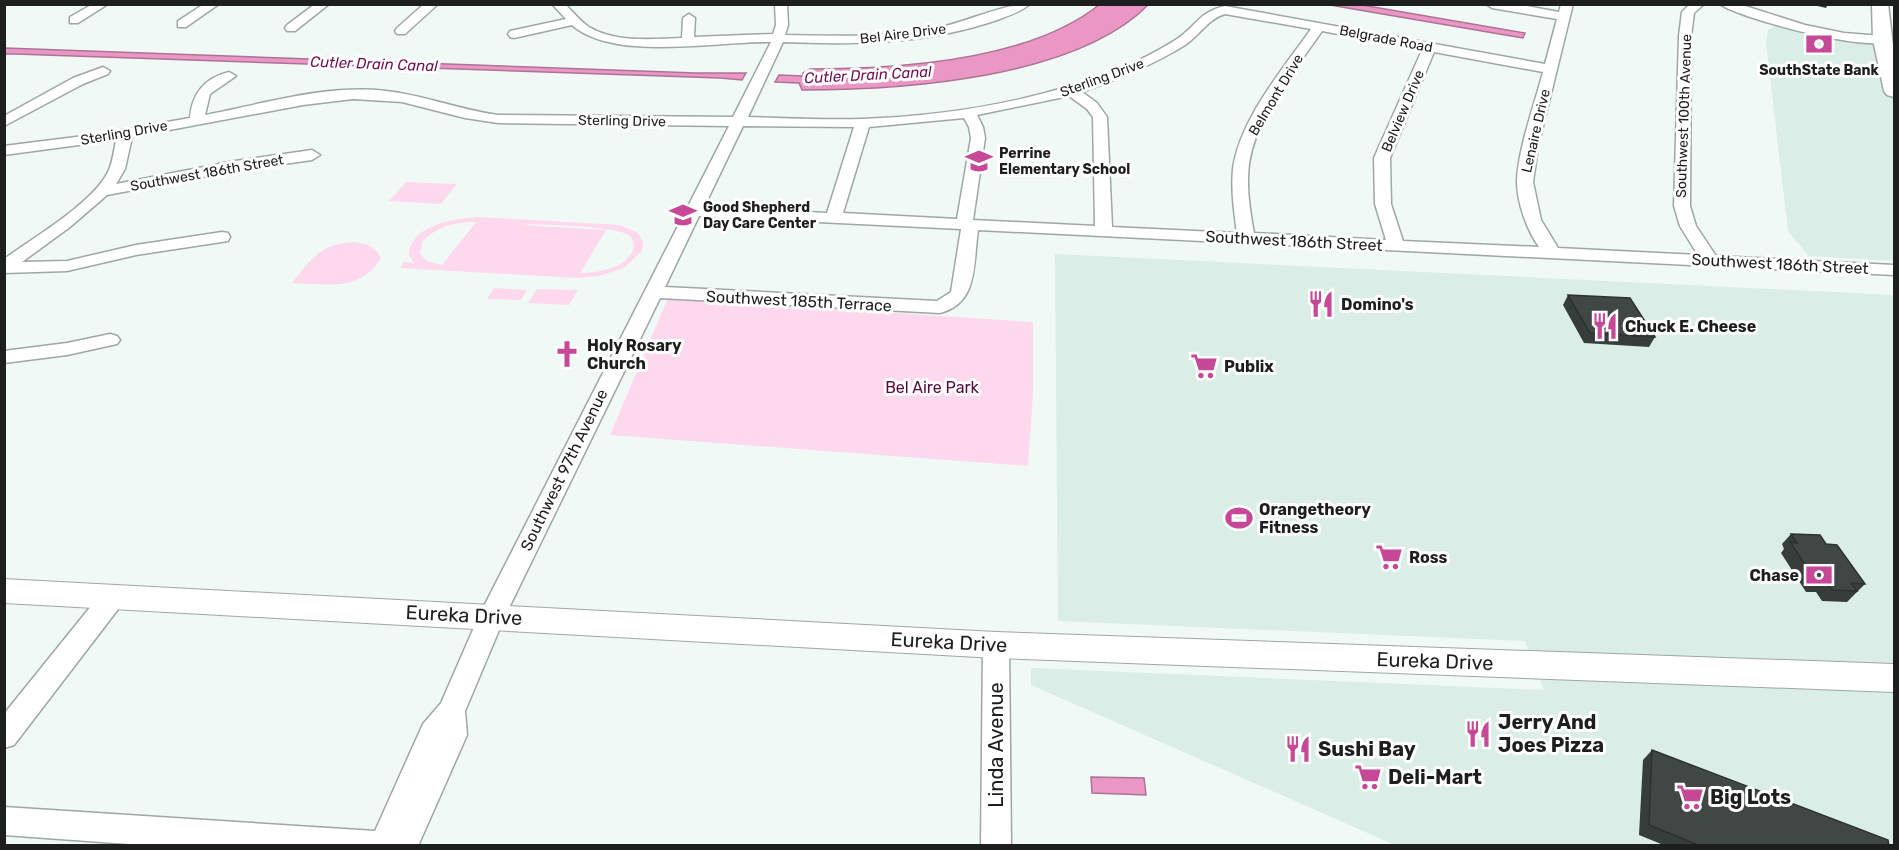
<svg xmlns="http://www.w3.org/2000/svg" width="1899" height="850" font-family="Rubik,sans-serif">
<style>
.built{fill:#dbede7}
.green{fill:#fed8ec;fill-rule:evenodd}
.water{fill:#eb97c6;stroke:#ad7394;stroke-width:1.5}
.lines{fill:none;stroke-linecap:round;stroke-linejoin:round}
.minor-casing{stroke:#9ea7a4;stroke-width:3}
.major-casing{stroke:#9ea7a4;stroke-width:2}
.highway-casing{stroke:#9ea7a4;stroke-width:3}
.minor{fill:#fff;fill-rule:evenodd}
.major{fill:#fff;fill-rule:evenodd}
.highway{fill:#fff;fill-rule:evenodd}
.wall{fill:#373d3b}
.building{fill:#404745;stroke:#2d3230;stroke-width:1.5}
.labels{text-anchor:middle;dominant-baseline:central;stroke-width:6;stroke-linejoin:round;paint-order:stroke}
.far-street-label{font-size:14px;fill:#1c1f1e;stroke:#fff}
.far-poi-label{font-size:14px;font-weight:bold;fill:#1c1f1e;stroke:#fff;text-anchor:start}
.far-water-label{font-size:15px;font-style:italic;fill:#710e51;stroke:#fff}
.street-label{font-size:16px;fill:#1c1f1e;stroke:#fff}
.poi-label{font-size:16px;font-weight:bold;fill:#1c1f1e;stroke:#fff;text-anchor:start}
.park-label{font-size:16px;fill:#550b3d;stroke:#fff}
.near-street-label{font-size:20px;fill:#1c1f1e;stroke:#fff}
.near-poi-label{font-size:20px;font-weight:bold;fill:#1c1f1e;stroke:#fff;text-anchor:start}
</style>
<rect width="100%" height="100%" fill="#f0f9f6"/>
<path class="built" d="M 1780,23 L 1879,46 L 1894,101 L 1894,261 L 1809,256 L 1788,231 L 1766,43 L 1768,30 Z
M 1055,254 L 1894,295 L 1894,845 L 1395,845 L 1031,685 L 1031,668 L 1544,690 L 1525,641 L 1058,621 Z"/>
<path class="green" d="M 406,182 L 457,184 L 441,204 L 389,201 Z
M 478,217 L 620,225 L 638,233 L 643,242 L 642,251 L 624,268 L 599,276 L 579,278 L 400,268 L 404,262 L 414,263 L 409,255 C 410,225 455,218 478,217 ZM 476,222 L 442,265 L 427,261 L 420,254 L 422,242 C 435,227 457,221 476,222 ZM 521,225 C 533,223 615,227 627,234 C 633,238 635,243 633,250 C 626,269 597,273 580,273 L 606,230 Z
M 354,242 C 367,244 375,246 381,258 C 361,292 327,284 292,283 C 312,258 320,244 354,242 Z
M 494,288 L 527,290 L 521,300 L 487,299 Z
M 537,289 L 578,290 L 569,305 L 528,303 Z
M 668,298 L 1033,322 L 1033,393 L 1028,466 L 610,435 Z"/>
<path class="water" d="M 1100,4 L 1148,5 C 1075,79 901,90 802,90 L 799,83 L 775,82 L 779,75 L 803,76 L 803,73 L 810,69 C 898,69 1030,61 1100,4 Z
M 1330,5 L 1362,5 L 1525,33 L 1523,38 L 1511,36 Z
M 5,48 L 696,73 L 746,73 L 742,80 L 720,78 L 15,54 L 5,54 Z
M 1091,777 L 1144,778 L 1146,795 L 1092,793 Z"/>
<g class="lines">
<defs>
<path id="minor" d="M 93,4 L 108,4 L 78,23 L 70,23 L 70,17 Z
M 204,4 L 219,4 L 186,27 L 178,27 L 178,21 Z
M 315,4 L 329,4 L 295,31 L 287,31 L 285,28 L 287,25 Z
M 424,4 L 438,4 L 405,34 L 397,34 L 395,31 L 397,28 Z
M 552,4 L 565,4 C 573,12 580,21 589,27 C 615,43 653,39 682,38 L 683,18 L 689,14 L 695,18 L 694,37 L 773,34 L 776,25 L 775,4 L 787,4 L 788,25 L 785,35 C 836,36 887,38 937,28 C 967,22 1002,4 1030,4 C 1021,12 1007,16 997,20 C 927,44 856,45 783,42 L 748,117 C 786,118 824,120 862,119 C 947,116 1037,101 1116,70 C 1137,62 1158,51 1177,39 C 1198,25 1197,13 1225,6 L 1545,64 L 1557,19 L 1492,8 L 1486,4 L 1516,4 L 1559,12 L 1561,4 L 1573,4 L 1538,147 L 1533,182 L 1541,220 L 1558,248 L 1698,255 L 1680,226 L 1674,206 L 1679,36 L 1682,12 L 1690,4 L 1704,4 L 1694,13 L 1691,36 L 1690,206 L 1696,226 L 1716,256 L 1894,265 L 1894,275 L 978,230 C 973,263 979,303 940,313 L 660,298 L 505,616 L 465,711 L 467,735 L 418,846 L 157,846 L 4,835 L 4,807 L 375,831 L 423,724 L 441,703 L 479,616 L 729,126 L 498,123 L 465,118 L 402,102 L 353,99 L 303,105 L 132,137 L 125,169 L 116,184 L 235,161 L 312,150 L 320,155 L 312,160 L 235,171 L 107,195 L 70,227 L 22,262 L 67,261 L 136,245 L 222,232 L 228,233 L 230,237 L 228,241 L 136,255 L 67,271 L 4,273 L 4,259 C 33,238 93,203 108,172 C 113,162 114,150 116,140 L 4,155 L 4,146 L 92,135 L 190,118 C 192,93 205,78 229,72 L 236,76 L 210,94 L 205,115 C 263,104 326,84 386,91 C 424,95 460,110 498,115 L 733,117 L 771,42 C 717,41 614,62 572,25 L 514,38 L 510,37 L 508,34 L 510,31 L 566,19 ZM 1225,14 L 1311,29 C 1283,69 1240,119 1233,169 C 1231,190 1234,212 1237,233 L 1112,227 L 1107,117 L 1097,103 L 1082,92 C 1118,79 1153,65 1185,45 C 1200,35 1208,19 1225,14 ZM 1322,31 L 1422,50 L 1374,158 L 1375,204 L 1386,240 L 1254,233 C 1250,211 1246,187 1249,164 C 1256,115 1295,71 1322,31 ZM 1434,52 L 1543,72 C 1535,103 1518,149 1517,181 C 1517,203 1527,230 1539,247 L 1403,241 L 1391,204 L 1390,158 ZM 1069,96 L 1087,109 L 1093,117 L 1095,226 L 973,220 L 985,138 L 983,127 L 977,115 ZM 964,118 L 969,127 L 971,138 L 957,219 L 843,213 L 869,127 ZM 743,126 L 854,127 L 827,213 L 704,207 ZM 699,216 L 961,229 L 951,292 L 937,301 L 665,287 Z
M 1720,4 L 1739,4 L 1805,25 L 1844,33 L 1882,36 L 1888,40 C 1873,54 1738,18 1720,4 Z
M 103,67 L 110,71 L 108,74 L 83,84 L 4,126 L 4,116 L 73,78 Z
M 110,334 L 117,336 L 120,340 L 117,344 L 67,355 L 4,363 L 4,351 L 67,343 Z
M 113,587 L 122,590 L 125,597 L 122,604 L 14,745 L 4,748 L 4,714 L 104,590 Z
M 996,634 L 1005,637 L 1009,645 L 1011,846 L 981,846 L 983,645 L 987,637 Z"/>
<path id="major" d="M 4,579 L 996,632 L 1894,664 L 1894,692 L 996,658 L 4,603 Z"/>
<path id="highway" d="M 1872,4 L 1888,4 L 1894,54 L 1894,97 L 1887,95 L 1884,91 L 1873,40 Z"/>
</defs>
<use href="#minor" class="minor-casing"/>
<use href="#major" class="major-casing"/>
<use href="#highway" class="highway-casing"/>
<use href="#minor" class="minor"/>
<use href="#major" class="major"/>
<use href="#highway" class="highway"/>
</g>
<path class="wall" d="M 1809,4 L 1828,4 L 1826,8 Z
M 1568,295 L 1655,337 L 1649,347 L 1584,343 L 1563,305 Z
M 1791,534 L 1826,544 L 1865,584 L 1847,602 L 1822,601 L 1816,592 L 1806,592 L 1781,553 L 1784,549 L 1782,544 Z
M 1652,750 L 1889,846 L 1666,846 L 1639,835 L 1643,760 Z"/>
<path class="building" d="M 1568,295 L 1630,298 L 1655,337 L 1590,333 Z
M 1791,534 L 1820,535 L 1826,544 L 1837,545 L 1865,584 L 1851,583 L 1857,591 L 1832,590 L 1826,581 L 1816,581 L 1790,542 L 1797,543 Z
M 1652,750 L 1888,840 L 1889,846 L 1696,846 L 1696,844 L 1649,825 Z"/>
<defs>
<symbol id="bank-bare" viewBox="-9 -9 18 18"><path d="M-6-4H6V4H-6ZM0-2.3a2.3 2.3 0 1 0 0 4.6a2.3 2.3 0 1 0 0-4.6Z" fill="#c64897" stroke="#fff" stroke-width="2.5" paint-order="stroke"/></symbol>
<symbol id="school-bare" viewBox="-9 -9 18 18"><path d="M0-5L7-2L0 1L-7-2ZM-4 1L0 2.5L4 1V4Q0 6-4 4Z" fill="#c64897" stroke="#fff" stroke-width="2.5" paint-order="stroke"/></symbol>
<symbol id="restaurant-bare" viewBox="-9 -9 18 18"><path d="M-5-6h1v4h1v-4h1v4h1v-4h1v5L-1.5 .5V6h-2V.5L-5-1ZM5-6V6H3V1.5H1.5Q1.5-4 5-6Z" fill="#c64897" stroke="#fff" stroke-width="2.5" paint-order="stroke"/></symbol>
<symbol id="church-bare" viewBox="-9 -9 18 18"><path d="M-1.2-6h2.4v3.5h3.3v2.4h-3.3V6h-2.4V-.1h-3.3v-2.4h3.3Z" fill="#c64897" stroke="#fff" stroke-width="2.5" paint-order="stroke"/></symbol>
<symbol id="supermarket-bare" viewBox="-9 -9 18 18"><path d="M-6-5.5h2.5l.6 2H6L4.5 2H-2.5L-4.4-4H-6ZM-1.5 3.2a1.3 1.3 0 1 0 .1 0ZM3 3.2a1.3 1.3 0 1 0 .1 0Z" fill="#c64897" stroke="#fff" stroke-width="2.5" paint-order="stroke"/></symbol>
<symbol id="stadium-bare" viewBox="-9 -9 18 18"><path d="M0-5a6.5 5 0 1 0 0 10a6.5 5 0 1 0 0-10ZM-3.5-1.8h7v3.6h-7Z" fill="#c64897" stroke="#fff" stroke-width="2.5" paint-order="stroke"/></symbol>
</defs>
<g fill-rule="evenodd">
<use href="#bank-bare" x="1800" y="25" width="38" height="38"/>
<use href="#school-bare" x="960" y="142" width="38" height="38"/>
<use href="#school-bare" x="664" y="196" width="38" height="38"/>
<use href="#restaurant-bare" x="1302" y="285" width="38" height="38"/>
<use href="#restaurant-bare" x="1586" y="307" width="38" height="38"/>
<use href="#church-bare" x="548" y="335" width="38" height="38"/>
<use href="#supermarket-bare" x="1185" y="347" width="38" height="38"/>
<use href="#stadium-bare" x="1220" y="499" width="38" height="38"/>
<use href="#supermarket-bare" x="1370" y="538" width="38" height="38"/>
<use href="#bank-bare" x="1800" y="556" width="38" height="38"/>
<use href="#restaurant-bare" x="1459" y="715" width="38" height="38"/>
<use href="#restaurant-bare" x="1279" y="730" width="38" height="38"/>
<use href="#supermarket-bare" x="1349" y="758" width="38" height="38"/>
<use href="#supermarket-bare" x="1671" y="778" width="38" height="38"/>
</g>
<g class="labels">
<g class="far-street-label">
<text transform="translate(903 34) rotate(-7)">Bel Aire Drive</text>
<text transform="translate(1386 39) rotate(11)">Belgrade Road</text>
<text transform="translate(1102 78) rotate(-20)">Sterling Drive</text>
<text transform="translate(1276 95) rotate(-59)">Belmont Drive</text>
<text transform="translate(1403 111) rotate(-67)">Belview Drive</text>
<text transform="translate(1684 116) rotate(-88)">Southwest 100th Avenue</text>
<text transform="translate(622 121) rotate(1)">Sterling Drive</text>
<text transform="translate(1536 131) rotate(-77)">Lenaire Drive</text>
<text transform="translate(124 133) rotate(-10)">Sterling Drive</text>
<text transform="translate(207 173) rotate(-10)">Southwest 186th Street</text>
</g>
<g class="far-poi-label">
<text x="1819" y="70" text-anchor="middle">SouthState Bank</text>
<text x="999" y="153">Perrine<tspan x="999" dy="16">Elementary School</tspan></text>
<text x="703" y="207">Good Shepherd<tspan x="703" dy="16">Day Care Center</tspan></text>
</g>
<g class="far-water-label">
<text transform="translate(374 64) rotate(2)">Cutler Drain Canal</text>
<text transform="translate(868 75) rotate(-3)">Cutler Drain Canal</text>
</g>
<g class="street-label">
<text transform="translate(1294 241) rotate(3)">Southwest 186th Street</text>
<text transform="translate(1780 264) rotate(3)">Southwest 186th Street</text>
<text transform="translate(799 301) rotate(3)">Southwest 185th Terrace</text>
<text transform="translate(564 470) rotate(-64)">Southwest 97th Avenue</text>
</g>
<g class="poi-label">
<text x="1341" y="304">Domino's</text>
<text x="1625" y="326">Chuck E. Cheese</text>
<text x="587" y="345">Holy Rosary<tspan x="587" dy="18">Church</tspan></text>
<text x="1224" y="366">Publix</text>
<text x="1259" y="509">Orangetheory<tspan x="1259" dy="18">Fitness</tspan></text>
<text x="1409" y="557">Ross</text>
<text x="1799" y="575" text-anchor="end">Chase</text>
</g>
<g class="park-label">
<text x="932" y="387">Bel Aire Park</text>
</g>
<g class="near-street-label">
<text transform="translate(464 615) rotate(3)">Eureka Drive</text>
<text transform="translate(949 642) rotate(3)">Eureka Drive</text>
<text transform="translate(1435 661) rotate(2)">Eureka Drive</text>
<text transform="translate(996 745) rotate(-90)">Linda Avenue</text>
</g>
<g class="near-poi-label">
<text x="1498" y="722">Jerry And<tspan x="1498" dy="23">Joes Pizza</tspan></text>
<text x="1318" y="749">Sushi Bay</text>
<text x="1388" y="777">Deli-Mart</text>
<text x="1710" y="797">Big Lots</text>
</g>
</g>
<rect width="1899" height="850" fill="none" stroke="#1c1f1e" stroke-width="12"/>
</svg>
